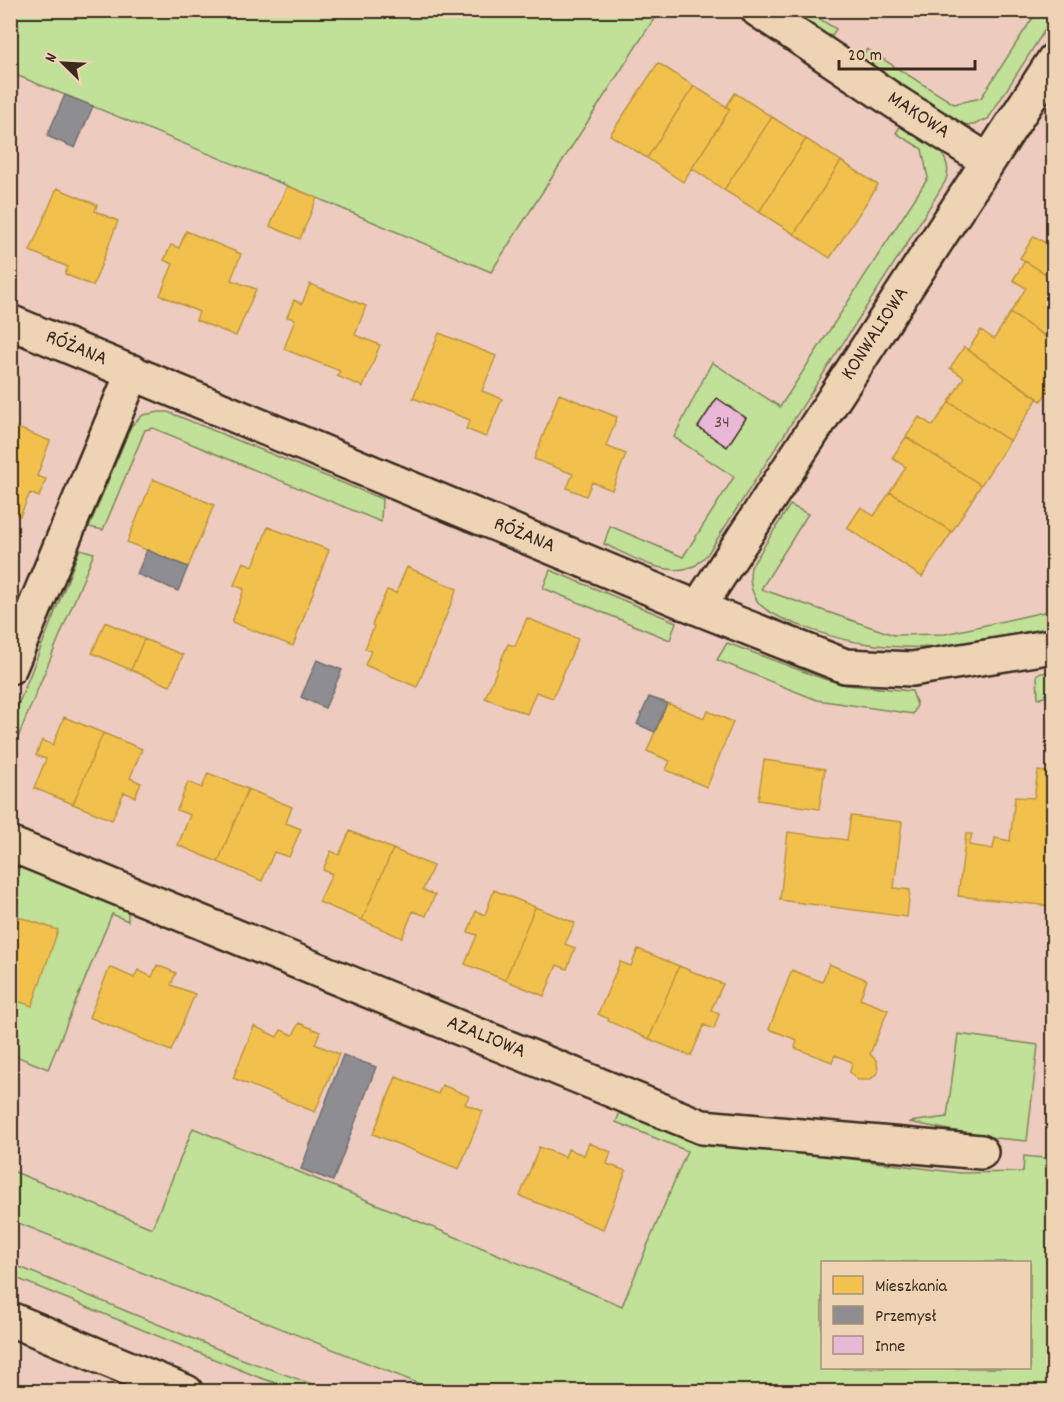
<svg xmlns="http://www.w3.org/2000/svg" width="1064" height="1402" font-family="Dekko,sans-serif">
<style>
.green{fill:#c1e098;stroke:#7e855b;stroke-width:1.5;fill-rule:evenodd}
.homes{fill:#f2c14e;stroke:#bb9440;stroke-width:1.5}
.industry{fill:#8d8d92;stroke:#746f6f;stroke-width:1.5}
.building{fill:#eab8d7;stroke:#3b2a1e;stroke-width:1.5}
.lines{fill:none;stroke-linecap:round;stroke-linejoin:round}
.street-casing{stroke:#3b2a1e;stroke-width:38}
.secondary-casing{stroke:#3b2a1e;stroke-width:38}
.street{stroke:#eed4b5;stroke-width:33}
.secondary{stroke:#eed4b5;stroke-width:33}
.labels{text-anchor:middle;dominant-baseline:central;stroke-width:6;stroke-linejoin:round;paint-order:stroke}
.number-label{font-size:18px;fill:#674e4c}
.street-label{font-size:21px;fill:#3b2a1e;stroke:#eed4b5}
</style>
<rect width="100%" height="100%" fill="#edccbf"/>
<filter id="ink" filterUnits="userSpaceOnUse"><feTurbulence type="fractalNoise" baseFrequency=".0167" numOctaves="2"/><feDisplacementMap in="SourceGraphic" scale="12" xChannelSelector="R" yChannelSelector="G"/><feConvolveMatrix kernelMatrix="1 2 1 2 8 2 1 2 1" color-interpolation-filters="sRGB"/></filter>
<g filter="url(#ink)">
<path class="green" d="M 10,11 L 659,11 L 491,272 L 317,198 L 11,73 Z
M 784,11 L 807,11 L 836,29 L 829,40 Z
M 1037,11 L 1053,11 L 1053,17 L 988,119 L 973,125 L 955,124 L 859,61 L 867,49 L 954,104 L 981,98 Z
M 901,125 C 921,137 958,153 945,182 L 906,245 L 707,555 C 703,558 700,562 696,565 C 667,580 630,555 604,544 L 610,526 L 683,557 L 734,477 L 674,437 L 712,362 L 780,407 L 928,178 L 922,149 L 896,133 Z
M 159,412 L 168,412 L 382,499 L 381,522 L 153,428 L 145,430 L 103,530 L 89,527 L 131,426 L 143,415 Z
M 790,505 L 808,514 L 761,589 L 894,635 L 945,634 L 1053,610 L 1053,627 C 1015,633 975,644 936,647 C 912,648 886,647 863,643 C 840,640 771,620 758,602 C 750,591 749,579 751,567 Z
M 80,549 L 94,553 L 11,754 L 11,723 Z
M 550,570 L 676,622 L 670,640 L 543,588 Z
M 727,643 L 824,679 L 846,685 L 912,691 L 917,705 L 913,714 L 817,700 L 717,660 Z
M 1053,671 L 1053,694 L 1038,699 L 1037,674 Z
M 10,859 L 128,910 L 128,921 L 112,914 L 48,1069 L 11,1054 Z
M 958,1034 L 1038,1045 L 1027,1141 L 985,1137 L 909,1122 L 947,1117 Z
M 620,1112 L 663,1129 L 704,1140 L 960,1173 L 1023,1172 L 1024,1156 L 1053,1159 L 1053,1391 L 437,1391 L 11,1220 L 10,1170 L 152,1228 L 193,1128 L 622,1306 L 687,1151 L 616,1122 ZM 822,1262 L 1030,1262 L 1030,1368 L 822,1368 Z
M 10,1263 L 242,1359 L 331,1391 L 299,1391 L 258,1377 L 11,1276 Z"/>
<path class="homes" d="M 658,63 L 694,86 L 647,158 L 610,135 Z
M 694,86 L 730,109 L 683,182 L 647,158 Z
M 735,93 L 772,117 L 724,190 L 692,168 L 730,109 L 726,107 Z
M 772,117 L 806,139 L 759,212 L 724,190 Z
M 806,139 L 841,161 L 794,234 L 759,212 Z
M 841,161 L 878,185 L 830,258 L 794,234 Z
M 287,186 L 317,198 L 300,239 L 270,226 Z
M 57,188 L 97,205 L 95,211 L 118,221 L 93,286 L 65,274 L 68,267 L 30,251 Z
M 186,231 L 241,254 L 231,280 L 256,289 L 236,336 L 196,320 L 199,312 L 160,295 L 173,264 L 164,260 L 171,245 L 179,248 Z
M 1054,234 L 1054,279 L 1020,258 L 1034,236 L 1047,244 Z
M 1025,261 L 1054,279 L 1054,342 L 1010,313 L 1026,288 L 1013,280 Z
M 310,284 L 366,306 L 355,335 L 380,345 L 363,387 L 337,376 L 340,371 L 284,349 L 295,319 L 287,317 L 294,300 L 302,304 Z
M 1010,313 L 1054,342 L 1054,382 L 1041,401 L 968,350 L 981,330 L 994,339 Z
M 439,333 L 496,356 L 482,391 L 502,399 L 486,437 L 466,429 L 470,420 L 413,398 Z
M 964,347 L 1038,398 L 1010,441 L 949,402 L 964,377 L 950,368 Z
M 559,394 L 617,417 L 606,446 L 626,454 L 612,490 L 592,482 L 586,496 L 567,488 L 573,474 L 534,459 Z
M 949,402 L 1010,441 L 981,485 L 906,437 L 919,417 L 933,426 Z
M 10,425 L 50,441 L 37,476 L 46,479 L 39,497 L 30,493 L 20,516 L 10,512 Z
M 906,437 L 981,485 L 952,532 L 890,492 L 906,467 L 892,458 Z
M 153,479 L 214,505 L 188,567 L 127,542 Z
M 890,492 L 952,532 L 922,577 L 847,528 L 861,507 L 874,516 Z
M 268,527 L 329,550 L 293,646 L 232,622 L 244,589 L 234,585 L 243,562 L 253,566 Z
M 407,567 L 457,589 L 417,687 L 365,665 L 371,651 L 365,649 L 374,626 L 372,625 L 387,590 L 396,593 Z
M 527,618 L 578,639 L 553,698 L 536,692 L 527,714 L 485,698 L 508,644 L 515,646 Z
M 105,622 L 144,639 L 131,670 L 92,653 Z
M 144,639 L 183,655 L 170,686 L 131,670 Z
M 667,703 L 704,718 L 708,711 L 733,722 L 707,787 L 666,770 L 670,761 L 647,751 Z
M 64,717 L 103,733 L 73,804 L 34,788 L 46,759 L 36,755 L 42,740 L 53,745 Z
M 103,733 L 142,749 L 130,778 L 141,783 L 135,797 L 124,792 L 112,820 L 73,804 Z
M 764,760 L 825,769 L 819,809 L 758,800 Z
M 1038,771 L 1054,773 L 1054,900 L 1050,906 L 958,896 L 966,834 L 972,834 L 969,845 L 993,849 L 995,838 L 1010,841 L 1015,797 L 1034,798 Z
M 208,773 L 248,789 L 218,862 L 178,845 L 190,815 L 177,810 L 188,782 L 202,788 Z
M 248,789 L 292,807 L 286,823 L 301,829 L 289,857 L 274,852 L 262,881 L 218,862 Z
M 851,816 L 902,822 L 894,888 L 910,890 L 907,917 L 780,900 L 788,832 L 847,840 Z
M 350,831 L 393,849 L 362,920 L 319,902 L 332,874 L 323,870 L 331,851 L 339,855 Z
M 393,849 L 433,866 L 423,890 L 435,895 L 426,916 L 413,911 L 402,938 L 362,920 Z
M 494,890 L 535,907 L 505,980 L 465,964 L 477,935 L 468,932 L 476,911 L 485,915 Z
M 535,907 L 575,923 L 565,944 L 575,948 L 567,969 L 557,965 L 544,996 L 505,980 Z
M 10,914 L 58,930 L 32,1006 L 12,999 L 10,1003 Z
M 638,949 L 679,966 L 649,1039 L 608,1021 L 609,1019 L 598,1014 L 620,962 L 631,966 Z
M 829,964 L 867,980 L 860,999 L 888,1010 L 870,1054 L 877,1061 L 878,1072 L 870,1080 L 858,1080 L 850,1072 L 852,1062 L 835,1055 L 832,1062 L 795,1048 L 797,1040 L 769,1029 L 792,970 L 822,982 Z
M 157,965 L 176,973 L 171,985 L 195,994 L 171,1051 L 89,1017 L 110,967 L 134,978 L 138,970 L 152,977 Z
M 679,966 L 723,984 L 711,1010 L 719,1014 L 714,1029 L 704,1025 L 691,1056 L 649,1039 Z
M 299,1023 L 320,1032 L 315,1044 L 339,1054 L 315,1112 L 233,1078 L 254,1026 L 277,1037 L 281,1030 L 293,1035 Z
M 396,1077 L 438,1094 L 442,1085 L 469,1096 L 465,1104 L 483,1111 L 459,1169 L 373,1134 Z
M 589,1143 L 611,1152 L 607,1164 L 626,1171 L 603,1229 L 520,1196 L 539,1147 L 565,1157 L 568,1149 L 584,1155 Z"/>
<path class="industry" d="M 65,95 L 93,106 L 75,148 L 47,136 Z
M 147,550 L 188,567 L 178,591 L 137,574 Z
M 317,660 L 342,670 L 325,708 L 301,697 Z
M 649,697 L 667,703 L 655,732 L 637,724 Z
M 343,1055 L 376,1067 L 333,1181 L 301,1169 Z"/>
<path class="building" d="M 717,398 L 746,418 L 727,447 L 698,427 Z"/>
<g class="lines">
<defs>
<path id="street" d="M 758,10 L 897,103 L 988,161
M 10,322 L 698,608 L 845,666 L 912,669 L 1054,646
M 698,608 L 1054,60
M 10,667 L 133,372
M 10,844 L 702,1127 L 981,1152"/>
<path id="secondary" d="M 10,1319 L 186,1392"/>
</defs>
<use href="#street" class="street-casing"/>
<use href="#secondary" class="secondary-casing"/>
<use href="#street" class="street"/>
<use href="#secondary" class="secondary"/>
</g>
</g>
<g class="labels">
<g class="number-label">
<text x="722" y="423">34</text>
</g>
<g class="street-label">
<text transform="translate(918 116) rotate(33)">MAKOWA</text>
<text transform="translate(876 334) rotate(-57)">KONWALIOWA</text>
<text transform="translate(76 349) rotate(22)">RÓŻANA</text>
<text transform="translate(524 536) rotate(22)">RÓŻANA</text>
<text transform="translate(486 1038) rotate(22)">AZALIOWA</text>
</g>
</g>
<rect width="1064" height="1402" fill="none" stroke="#eed4b5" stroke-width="36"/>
<rect x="18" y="18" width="1028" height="1366" fill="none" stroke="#3b2a1e" stroke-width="2" filter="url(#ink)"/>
<rect x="821" y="1261" width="210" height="108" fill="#eed4b5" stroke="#a69079" stroke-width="1.5"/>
<rect x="833" y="1276" width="30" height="18" fill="#f2c14e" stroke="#a69079" stroke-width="1.5"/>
<text x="875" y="1291" font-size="18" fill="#3b2a1e">Mieszkania</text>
<rect x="833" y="1306" width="30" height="18" fill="#8d8d92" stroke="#a69079" stroke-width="1.5"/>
<text x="875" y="1321" font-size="18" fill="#3b2a1e">Przemysł</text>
<rect x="833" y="1336" width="30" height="18" fill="#eab8d7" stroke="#a69079" stroke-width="1.5"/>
<text x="875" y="1351" font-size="18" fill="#3b2a1e">Inne</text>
<g transform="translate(63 63) rotate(294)" stroke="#eed4b5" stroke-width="4.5" paint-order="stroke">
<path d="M0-4.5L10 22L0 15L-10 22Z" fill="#3b2a1e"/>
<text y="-9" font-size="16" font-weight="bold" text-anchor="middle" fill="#3b2a1e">N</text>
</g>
<path d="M839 60v9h136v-9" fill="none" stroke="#3b2a1e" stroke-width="3"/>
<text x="848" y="60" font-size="18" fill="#3b2a1e" stroke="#eed4b5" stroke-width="4.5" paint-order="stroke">20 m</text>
</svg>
